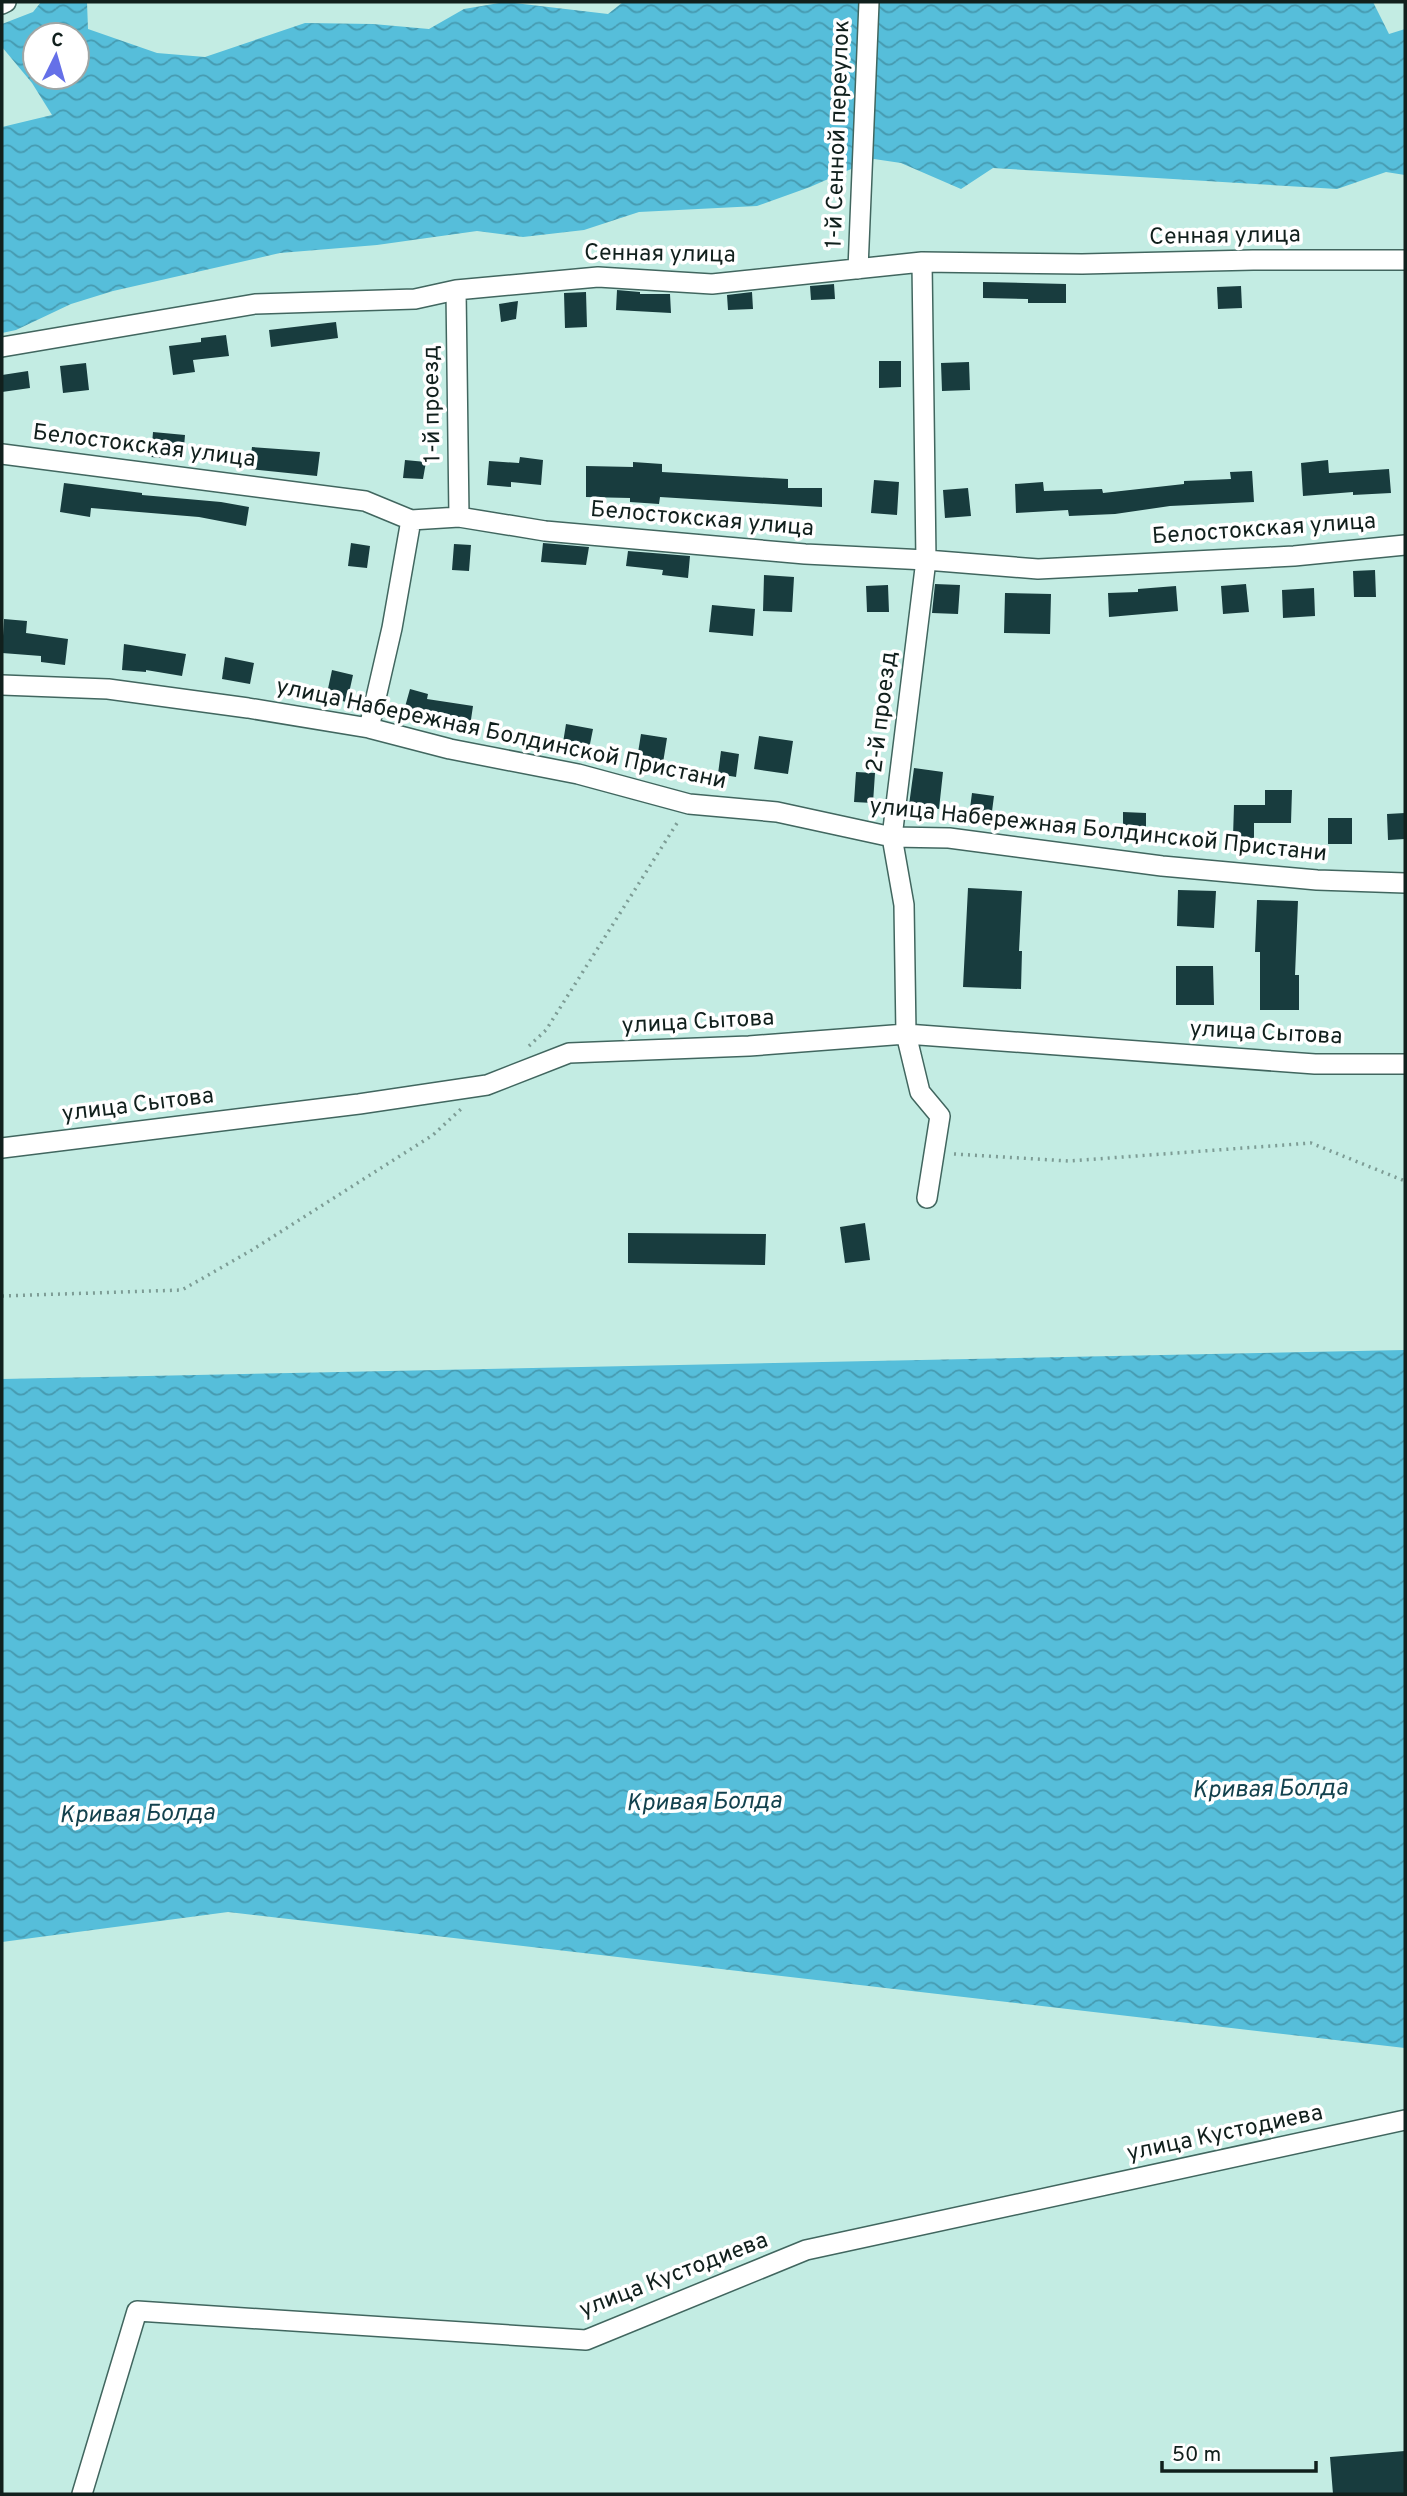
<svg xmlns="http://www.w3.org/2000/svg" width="1407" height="2496" font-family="Overpass,sans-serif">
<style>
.water{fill:url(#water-waves);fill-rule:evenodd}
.building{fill:#183c3e}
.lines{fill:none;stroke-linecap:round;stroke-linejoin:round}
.minor-casing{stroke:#41665f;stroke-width:22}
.path{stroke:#7d9c95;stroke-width:3.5;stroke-dasharray:2 5;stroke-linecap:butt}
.minor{stroke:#fff;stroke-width:19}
.labels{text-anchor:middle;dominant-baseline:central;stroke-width:7;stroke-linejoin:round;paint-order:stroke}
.street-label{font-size:23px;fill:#11201d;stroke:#fff}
.water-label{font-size:24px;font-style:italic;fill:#13424e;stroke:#fff}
</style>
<defs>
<pattern id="water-waves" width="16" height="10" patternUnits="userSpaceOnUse" patternTransform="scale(1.75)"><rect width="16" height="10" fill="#56beda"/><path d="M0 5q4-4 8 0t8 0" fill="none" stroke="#469ab0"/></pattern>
</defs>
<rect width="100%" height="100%" fill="#c3ece3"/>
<path class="water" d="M 41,2 L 87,2 L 88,29 L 157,53 L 205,57 L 305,23 L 373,24 L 429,29 L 464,9 L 505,2 L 608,14 L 623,2 L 1373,2 L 1389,34 L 1405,29 L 1405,175 L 1386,172 L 1337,189 L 993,168 L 961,189 L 901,163 L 874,159 L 810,187 L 757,206 L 639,212 L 584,230 L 523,237 L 477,231 L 377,245 L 280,253 L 113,291 L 71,304 L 16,330 L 2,333 L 2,127 L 52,115 L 32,83 L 2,47 L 2,24 L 33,12 ZM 35,35 L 77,35 L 77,77 L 35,77 Z
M 1405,1350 L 1405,2048 L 228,1912 L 2,1942 L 2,1379 Z"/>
<path class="building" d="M 983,282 L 1066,284 L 1066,303 L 1028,303 L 1028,299 L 983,298 Z
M 834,284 L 835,299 L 811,300 L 810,286 Z
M 1241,286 L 1242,308 L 1218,309 L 1217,287 Z
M 617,290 L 640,292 L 640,294 L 670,294 L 671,313 L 616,310 Z
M 586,292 L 587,327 L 565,328 L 564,293 Z
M 752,292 L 753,309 L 728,310 L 727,295 Z
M 518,301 L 516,319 L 501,322 L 499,304 Z
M 336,322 L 338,338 L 271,347 L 269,330 Z
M 226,335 L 229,356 L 193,360 L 195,372 L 173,375 L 169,346 L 201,342 L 201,338 Z
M 879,361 L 901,361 L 901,387 L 879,388 Z
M 969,362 L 970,390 L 942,391 L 941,363 Z
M 86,363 L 89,390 L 63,393 L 60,366 Z
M 28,371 L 30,388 L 2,392 L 2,375 Z
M 153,432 L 185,435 L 183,460 L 151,457 Z
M 252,447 L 320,452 L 317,476 L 249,469 Z
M 520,457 L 543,460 L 541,485 L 511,482 L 511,487 L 487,485 L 489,461 L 519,463 Z
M 405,460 L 426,462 L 423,479 L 403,478 Z
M 1328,460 L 1329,473 L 1389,469 L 1391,493 L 1353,495 L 1353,492 L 1303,496 L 1301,463 Z
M 633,462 L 662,464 L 662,472 L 788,479 L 788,488 L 822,488 L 822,507 L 660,497 L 659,504 L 630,502 L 630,498 L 586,497 L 586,466 L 633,467 Z
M 1252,471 L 1254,502 L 1170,506 L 1115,514 L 1069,516 L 1068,510 L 1016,513 L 1015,484 L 1043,482 L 1044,491 L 1102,489 L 1103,493 L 1184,484 L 1184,481 L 1231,479 L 1230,472 Z
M 874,480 L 899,482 L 897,515 L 871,513 Z
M 64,483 L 142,493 L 142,495 L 221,502 L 249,507 L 246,526 L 199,517 L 91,508 L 90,517 L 60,512 Z
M 968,488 L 971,516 L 945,518 L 943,490 Z
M 351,543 L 370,546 L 367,568 L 348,566 Z
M 543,543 L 589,547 L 586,565 L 541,562 Z
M 454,544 L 471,545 L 469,571 L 452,570 Z
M 628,551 L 690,556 L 688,578 L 662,575 L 663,570 L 626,566 Z
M 1375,570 L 1376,597 L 1354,597 L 1353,571 Z
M 764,575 L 794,577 L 792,612 L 763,611 Z
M 935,584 L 960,585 L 958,614 L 932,613 Z
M 1246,584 L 1249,612 L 1223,614 L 1221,586 Z
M 888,585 L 889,612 L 867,612 L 866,586 Z
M 1176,586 L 1178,611 L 1109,617 L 1108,593 L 1138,592 L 1138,589 Z
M 1314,588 L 1315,616 L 1283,618 L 1282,590 Z
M 1005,593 L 1051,594 L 1050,634 L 1004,633 Z
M 712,605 L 755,609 L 753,636 L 709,632 Z
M 4,619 L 27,621 L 26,633 L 68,639 L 65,665 L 41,662 L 41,656 L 2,653 Z
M 124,644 L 186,654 L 182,676 L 146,670 L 146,672 L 122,670 Z
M 225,657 L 254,663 L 250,684 L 222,679 Z
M 332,670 L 353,675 L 347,702 L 326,698 Z
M 410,689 L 428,694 L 427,699 L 473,706 L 469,733 L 442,729 L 443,726 L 403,714 Z
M 566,724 L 593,729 L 588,754 L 562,749 Z
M 641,734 L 667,738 L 662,769 L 636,765 Z
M 759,736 L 793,741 L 788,774 L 754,769 Z
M 721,751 L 739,754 L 736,777 L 718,774 Z
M 914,768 L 943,772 L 939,809 L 909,805 Z
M 856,772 L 875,773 L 873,803 L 854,802 Z
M 1265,790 L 1292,790 L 1291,823 L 1254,823 L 1254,838 L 1233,837 L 1234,805 L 1265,805 Z
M 972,793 L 994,796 L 991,819 L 969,816 Z
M 1123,812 L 1146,813 L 1146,839 L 1123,839 Z
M 1405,813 L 1405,839 L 1388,840 L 1387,814 Z
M 1328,818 L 1352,818 L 1352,844 L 1328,844 Z
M 968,888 L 1022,891 L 1019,951 L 1022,951 L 1021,989 L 963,987 Z
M 1178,890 L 1216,891 L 1214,928 L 1177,926 Z
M 1257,900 L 1298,901 L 1295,975 L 1299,975 L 1299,1010 L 1260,1010 L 1260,952 L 1255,952 Z
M 1176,966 L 1213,966 L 1214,1005 L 1176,1005 Z
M 865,1223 L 870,1260 L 845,1263 L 840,1227 Z
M 628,1233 L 766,1234 L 765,1265 L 628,1263 Z
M 1405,2451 L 1405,2494 L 1333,2494 L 1330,2457 Z"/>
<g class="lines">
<defs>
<path id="minor" d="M 2,4 L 6,2
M 922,262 L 926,560 L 892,837 L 904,905 L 906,1034 L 920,1092 L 940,1116 L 927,1198
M 858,269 L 869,2
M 456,290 L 459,517
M 2,347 L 255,304 L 415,299 L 456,290 L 598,277 L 712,284 L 922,262 L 1082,264 L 1253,260 L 1405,260
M 2,454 L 365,501 L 411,520 L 459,517 L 545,531 L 805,554 L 926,560 L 1038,569 L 1294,556 L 1405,545
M 2,685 L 108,689 L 248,708 L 369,728 L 450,749 L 578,774 L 689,804 L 777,812 L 892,837 L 949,838 L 1162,866 L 1317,880 L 1405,883
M 369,728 L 392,628 L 411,520
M 2,1148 L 359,1104 L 487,1085 L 569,1053 L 749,1046 L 906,1034 L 1315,1064 L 1405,1064
M 82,2494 L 137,2311 L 586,2340 L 806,2250 L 1405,2120"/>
</defs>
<use href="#minor" class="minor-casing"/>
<path class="path" d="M 529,1046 L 546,1030 L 679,820
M 954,1154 L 1069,1161 L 1311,1143 L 1405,1181
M 2,1296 L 182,1290 L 252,1250 L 433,1135 L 461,1109"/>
<use href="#minor" class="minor"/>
</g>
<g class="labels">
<g class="street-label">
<text transform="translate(839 134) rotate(-88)">1-й Сенной переулок</text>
<text transform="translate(1225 237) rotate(-1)">Сенная улица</text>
<text transform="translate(660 255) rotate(1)">Сенная улица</text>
<text transform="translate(433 404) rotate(-91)">1-й проезд</text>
<text transform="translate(144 447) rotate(7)">Белостокская улица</text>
<text transform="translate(702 520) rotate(5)">Белостокская улица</text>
<text transform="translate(1264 530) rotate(-4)">Белостокская улица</text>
<text transform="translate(883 712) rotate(-83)">2-й проезд</text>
<text transform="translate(501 735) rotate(12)">улица Набережная Болдинской Пристани</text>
<text transform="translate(1098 831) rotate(6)">улица Набережная Болдинской Пристани</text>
<text transform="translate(698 1023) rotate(-3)">улица Сытова</text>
<text transform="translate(1266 1034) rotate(3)">улица Сытова</text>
<text transform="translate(138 1106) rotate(-7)">улица Сытова</text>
<text transform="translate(1225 2134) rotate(-12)">улица Кустодиева</text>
<text transform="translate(674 2276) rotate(-21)">улица Кустодиева</text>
</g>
<g class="water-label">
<text transform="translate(1270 1790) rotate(-1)">Кривая Болда</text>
<text transform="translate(704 1803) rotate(-1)">Кривая Болда</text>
<text transform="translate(137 1815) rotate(-1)">Кривая Болда</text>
</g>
</g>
<rect width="1407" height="2496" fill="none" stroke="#11201d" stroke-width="7"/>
<g transform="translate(56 56) rotate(5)"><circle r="33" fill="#ffffff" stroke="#a0a6a5" stroke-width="2"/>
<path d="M0-5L12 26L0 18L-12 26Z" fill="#6570e8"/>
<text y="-10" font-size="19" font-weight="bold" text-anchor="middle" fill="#11201d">С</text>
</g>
<path d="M1162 2461v10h154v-10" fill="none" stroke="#11201d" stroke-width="3.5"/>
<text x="1172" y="2461" font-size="21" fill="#11201d" stroke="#ffffff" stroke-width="5" paint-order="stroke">50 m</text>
</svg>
